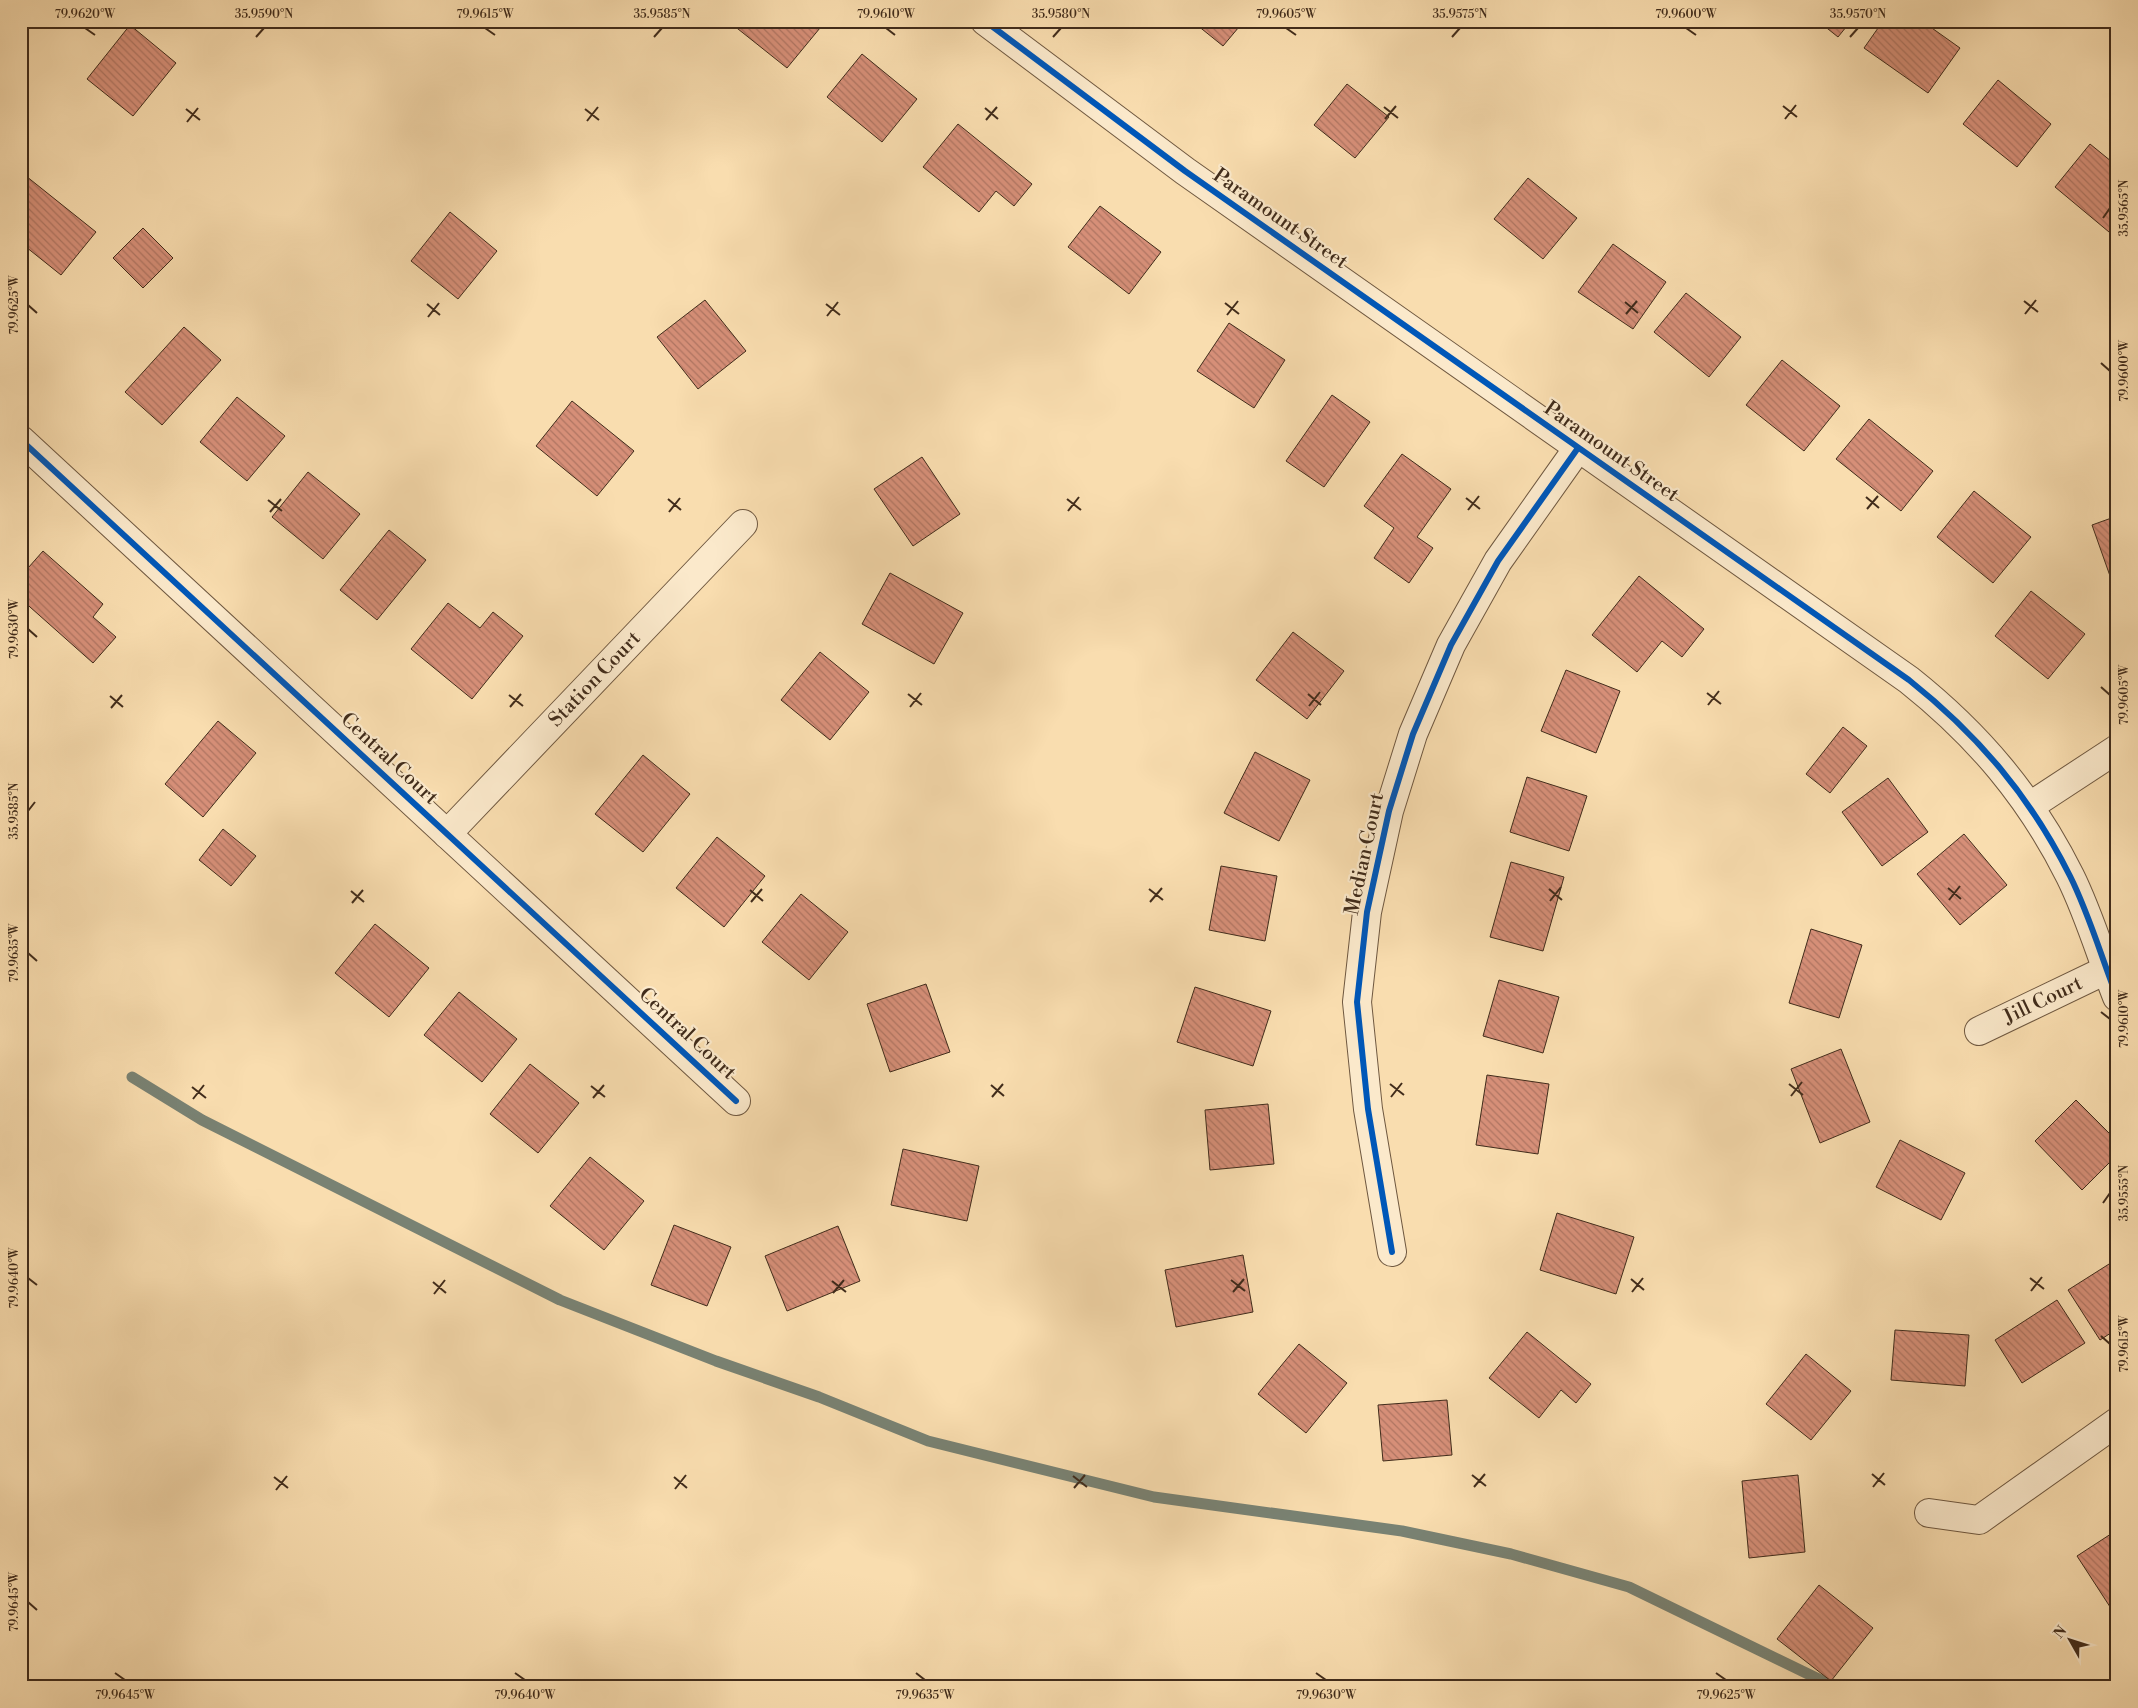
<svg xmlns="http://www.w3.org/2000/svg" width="2138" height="1708" font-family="'Libre Bodoni',serif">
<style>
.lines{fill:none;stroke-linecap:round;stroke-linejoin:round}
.stream{stroke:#798273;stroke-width:11}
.building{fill:url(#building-back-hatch);stroke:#412c1b}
.street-casing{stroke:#6f5840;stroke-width:30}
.street{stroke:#fbe9cb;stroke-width:28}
.cycleway-casing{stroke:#fbe9cb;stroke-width:9}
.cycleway{stroke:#0057b8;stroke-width:6}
.ticks{fill:none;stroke:#412c1b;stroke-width:2}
.labels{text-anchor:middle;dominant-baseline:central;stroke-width:4.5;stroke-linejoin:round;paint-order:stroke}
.street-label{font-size:20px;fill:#412c1b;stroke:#fbe9cb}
.neatline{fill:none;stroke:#412c1b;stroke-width:2}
.ticks-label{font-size:12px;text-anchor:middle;fill:#412c1b}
</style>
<defs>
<pattern id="building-back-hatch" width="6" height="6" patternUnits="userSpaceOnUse" patternTransform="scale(1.25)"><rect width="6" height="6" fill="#d68f78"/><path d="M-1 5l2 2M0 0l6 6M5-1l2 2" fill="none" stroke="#af7562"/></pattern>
</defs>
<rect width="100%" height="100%" fill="#f9ddaf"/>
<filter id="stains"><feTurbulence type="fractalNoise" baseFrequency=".004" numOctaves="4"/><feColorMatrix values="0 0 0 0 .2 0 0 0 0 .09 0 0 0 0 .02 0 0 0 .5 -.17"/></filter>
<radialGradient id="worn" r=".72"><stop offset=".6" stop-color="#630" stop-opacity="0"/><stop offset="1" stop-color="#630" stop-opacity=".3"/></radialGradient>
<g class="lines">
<path class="stream" d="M 132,1077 L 202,1120 L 560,1300 L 716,1361 L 819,1397 L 928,1441 L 1154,1497 L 1402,1531 L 1511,1554 L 1629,1587 L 1835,1687"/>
</g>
<path class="building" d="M 736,21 L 812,21 L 820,28 L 787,68 L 733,25 Z
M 1192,21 L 1244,21 L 1223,46 Z
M 1818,21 L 1851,21 L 1838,37 Z
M 1883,21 L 1922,21 L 1960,48 L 1928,93 L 1864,48 Z
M 130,25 L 176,63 L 133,116 L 87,79 Z
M 862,54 L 917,99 L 882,142 L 827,97 Z
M 1998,80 L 2051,124 L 2017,167 L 1963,124 Z
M 1347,84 L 1389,117 L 1355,158 L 1314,125 Z
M 958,124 L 1032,184 L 1014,206 L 996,191 L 979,212 L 923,167 Z
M 2090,144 L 2117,166 L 2117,222 L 2109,232 L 2055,187 Z
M 21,172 L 96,232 L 61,275 L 21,243 Z
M 1528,178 L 1577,218 L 1543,259 L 1494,219 Z
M 1100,206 L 1161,252 L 1129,294 L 1068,247 Z
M 450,212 L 497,251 L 458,299 L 411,261 Z
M 143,228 L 173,258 L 143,288 L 113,258 Z
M 1613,244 L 1666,282 L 1633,329 L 1578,292 Z
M 1686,293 L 1741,337 L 1709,377 L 1654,332 Z
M 705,300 L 746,351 L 698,389 L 657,337 Z
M 1229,323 L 1285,360 L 1254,408 L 1197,371 Z
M 184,327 L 221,360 L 162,425 L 125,392 Z
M 1782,360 L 1840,406 L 1804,451 L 1746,405 Z
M 1332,395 L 1370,422 L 1324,487 L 1286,461 Z
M 237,397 L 285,436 L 247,481 L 200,442 Z
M 572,401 L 634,451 L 597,496 L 536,446 Z
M 1869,419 L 1933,471 L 1901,511 L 1836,459 Z
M 1402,454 L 1451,489 L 1417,537 L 1433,548 L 1409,583 L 1374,558 L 1394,528 L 1364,506 Z
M 922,457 L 960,514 L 913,546 L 874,489 Z
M 308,472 L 360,514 L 323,559 L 272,517 Z
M 1974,491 L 2031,537 L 1993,583 L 1937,537 Z
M 2117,516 L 2117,574 L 2110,576 L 2092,525 Z
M 389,530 L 426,560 L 377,620 L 340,590 Z
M 43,551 L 103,604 L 93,617 L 116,637 L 93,663 L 21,599 L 21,576 Z
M 890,573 L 963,613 L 934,664 L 862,624 Z
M 1639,576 L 1704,629 L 1682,657 L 1662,641 L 1637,672 L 1592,635 Z
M 2031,591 L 2085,634 L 2048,679 L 1995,636 Z
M 448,603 L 480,628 L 493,612 L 523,636 L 472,699 L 411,649 Z
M 1293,632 L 1344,671 L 1307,719 L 1256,680 Z
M 820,652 L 869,692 L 830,740 L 781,700 Z
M 1566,670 L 1620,691 L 1596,753 L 1541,731 Z
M 218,721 L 256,753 L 203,817 L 165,784 Z
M 1843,727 L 1867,746 L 1830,793 L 1806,774 Z
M 1255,752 L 1310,780 L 1279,841 L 1224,813 Z
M 643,755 L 690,794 L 643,852 L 595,814 Z
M 1527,777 L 1587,796 L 1569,851 L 1510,832 Z
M 1888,778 L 1928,832 L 1882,866 L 1842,812 Z
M 223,829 L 256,856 L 231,886 L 199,860 Z
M 1964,834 L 2007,885 L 1960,925 L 1917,874 Z
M 717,837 L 765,876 L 724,927 L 676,888 Z
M 1511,862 L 1564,877 L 1543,951 L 1490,937 Z
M 1221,866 L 1277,876 L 1265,941 L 1209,930 Z
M 801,894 L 848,932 L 809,980 L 762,942 Z
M 375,924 L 429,968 L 389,1017 L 335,973 Z
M 1811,929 L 1862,945 L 1839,1018 L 1789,1003 Z
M 1499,980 L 1559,997 L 1543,1053 L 1483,1036 Z
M 926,984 L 950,1052 L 890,1072 L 867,1004 Z
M 1195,987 L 1271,1011 L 1253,1066 L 1177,1042 Z
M 459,992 L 517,1039 L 482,1082 L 424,1035 Z
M 1841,1049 L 1870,1122 L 1820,1143 L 1791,1069 Z
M 530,1064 L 579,1103 L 538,1153 L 490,1114 Z
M 1487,1075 L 1549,1084 L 1538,1154 L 1476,1145 Z
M 2076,1100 L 2117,1141 L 2117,1155 L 2082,1190 L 2035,1141 Z
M 1268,1104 L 1274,1164 L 1210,1170 L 1205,1110 Z
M 1900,1140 L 1965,1173 L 1941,1220 L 1876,1187 Z
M 903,1149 L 979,1166 L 967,1221 L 891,1205 Z
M 590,1157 L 644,1201 L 604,1250 L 550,1206 Z
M 1557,1213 L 1634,1237 L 1616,1294 L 1540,1270 Z
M 674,1225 L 731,1247 L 707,1306 L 651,1285 Z
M 838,1226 L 860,1281 L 787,1311 L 765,1256 Z
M 1243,1255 L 1253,1312 L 1176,1327 L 1165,1270 Z
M 2117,1259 L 2117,1329 L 2100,1340 L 2068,1290 Z
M 2057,1300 L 2085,1343 L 2022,1383 L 1995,1340 Z
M 1895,1330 L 1969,1335 L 1965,1386 L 1891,1380 Z
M 1527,1332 L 1591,1384 L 1576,1403 L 1561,1390 L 1539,1418 L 1489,1378 Z
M 1299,1344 L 1347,1383 L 1306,1433 L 1258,1394 Z
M 1806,1354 L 1851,1391 L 1811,1440 L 1766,1404 Z
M 1447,1400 L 1452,1455 L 1383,1461 L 1378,1405 Z
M 1798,1475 L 1805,1552 L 1749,1558 L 1742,1481 Z
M 2117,1530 L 2117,1611 L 2114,1613 L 2077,1556 Z
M 1819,1585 L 1873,1628 L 1831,1681 L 1777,1639 Z"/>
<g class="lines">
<defs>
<g id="street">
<path d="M 985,21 L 1185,171 L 1909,680 C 1978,735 2030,796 2070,876 C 2089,914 2101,956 2117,997"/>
<path d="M 21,440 L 736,1101"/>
<path d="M 2030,806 L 2117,749"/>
<path id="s1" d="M 447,834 L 743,524"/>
<path id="s2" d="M 1979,1031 L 2106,970"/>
<path d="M 1392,1252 L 1368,1109 L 1357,1002 L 1367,912 L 1389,811 L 1413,734 L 1451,645 L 1498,561 L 1578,448"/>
<path d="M 1929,1513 L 1979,1520 L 2117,1422"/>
</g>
</defs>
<use href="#street" class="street-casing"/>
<use href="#street" class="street"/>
<defs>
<path id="cycleway" d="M 985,21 L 1185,171 L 1909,680 C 1978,735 2030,796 2070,876 C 2089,914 2101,956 2117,997
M 21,440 L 736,1101
M 1392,1252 L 1368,1109 L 1357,1002 L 1367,912 L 1389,811 L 1413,734 L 1451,645 L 1498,561 L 1578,448"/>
</defs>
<use href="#cycleway" class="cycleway-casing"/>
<use href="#cycleway" class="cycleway"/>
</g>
<path class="ticks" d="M 85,28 L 95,35M 485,28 L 495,35M 886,28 L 895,35M 1286,28 L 1296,35M 1686,28 L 1696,35M 256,37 L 264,28M 654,37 L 662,28M 1053,37 L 1061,28M 1452,37 L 1460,28M 1850,37 L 1858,28M 1783,106 L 1797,117M 1384,107 L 1398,118M 985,108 L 998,119M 186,109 L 200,120M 585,109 L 599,120M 1385,119 L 1396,106M 1785,119 L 1796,105M 986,120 L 997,107M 587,121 L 598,107M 187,122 L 198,108M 2103,218 L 2110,208M 2024,301 L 2038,312M 1625,302 L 1638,313M 1225,303 L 1239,314M 427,304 L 440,315M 826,304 L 840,315M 28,305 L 37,313M 1626,314 L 1637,301M 2025,314 L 2036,300M 1227,315 L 1238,301M 827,316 L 838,302M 428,317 L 439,303M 2101,363 L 2110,371M 1866,497 L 1879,508M 1466,498 L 1480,509M 668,499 L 681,510M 1067,499 L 1081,510M 268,500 L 282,511M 1867,509 L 1878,496M 1468,510 L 1479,496M 1068,511 L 1079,497M 270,512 L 281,499M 669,512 L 680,498M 28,629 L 37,637M 2101,687 L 2110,695M 1707,693 L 1721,704M 908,694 L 922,705M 1308,694 L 1321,705M 509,695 L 523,706M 110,696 L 123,707M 1708,705 L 1719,691M 1309,706 L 1320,692M 510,707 L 521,694M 910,707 L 921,693M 111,708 L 122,695M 28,811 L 35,802M 1948,888 L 1961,899M 1149,889 L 1163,900M 1549,889 L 1562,900M 750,890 L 763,901M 351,891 L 364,902M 1949,900 L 1960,886M 1550,901 L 1561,887M 751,902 L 762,889M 1150,902 L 1162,888M 352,903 L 363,890M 28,953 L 37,961M 2101,1012 L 2110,1019M 1390,1084 L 1404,1095M 1789,1084 L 1803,1095M 991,1085 L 1004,1096M 591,1086 L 605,1097M 192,1087 L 206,1098M 1791,1096 L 1802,1082M 992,1097 L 1003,1084M 1391,1097 L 1402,1083M 593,1098 L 604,1085M 193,1099 L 204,1085M 2103,1203 L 2110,1193M 28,1278 L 37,1285M 2030,1278 L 2044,1289M 1631,1279 L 1644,1290M 1231,1280 L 1245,1291M 832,1281 L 846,1292M 433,1282 L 446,1293M 2031,1291 L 2042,1277M 1233,1292 L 1244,1279M 1632,1292 L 1643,1278M 833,1293 L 844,1280M 434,1294 L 445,1280M 2101,1336 L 2110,1344M 1872,1474 L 1885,1485M 1472,1475 L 1486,1486M 1073,1476 L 1087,1487M 274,1477 L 288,1488M 674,1477 L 687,1488M 1474,1487 L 1485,1474M 1873,1487 L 1884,1473M 1074,1488 L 1085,1475M 675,1489 L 686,1475M 276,1490 L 287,1476M 28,1602 L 37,1610M 115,1673 L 125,1680M 515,1673 L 525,1680M 916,1673 L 925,1680M 1316,1673 L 1326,1680M 1716,1673 L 1726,1680"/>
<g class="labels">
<g class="street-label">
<text transform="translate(1280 219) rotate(35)">Paramount Street</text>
<text transform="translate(1611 452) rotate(35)">Paramount Street</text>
<text stroke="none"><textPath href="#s1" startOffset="214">Station Court</textPath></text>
<text transform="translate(389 759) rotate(43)">Central Court</text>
<text transform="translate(1365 854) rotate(-78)">Median Court</text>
<text stroke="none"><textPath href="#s2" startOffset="71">Jill Court</textPath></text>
<text transform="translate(687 1034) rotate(43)">Central Court</text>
</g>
</g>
<rect width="2138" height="1708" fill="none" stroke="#f9ddaf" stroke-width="55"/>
<g transform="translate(2070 1640) rotate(309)" stroke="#fbe9cb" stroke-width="4" paint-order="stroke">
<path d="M0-4L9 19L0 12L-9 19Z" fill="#412c1b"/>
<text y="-8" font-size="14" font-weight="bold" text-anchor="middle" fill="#412c1b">N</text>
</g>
<rect x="28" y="28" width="2082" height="1652" class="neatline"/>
<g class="ticks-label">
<text x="85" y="18">79.9620°W</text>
<text x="264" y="18">35.9590°N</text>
<text x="485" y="18">79.9615°W</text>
<text x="662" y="18">35.9585°N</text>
<text x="886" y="18">79.9610°W</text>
<text x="1061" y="18">35.9580°N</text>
<text x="1286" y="18">79.9605°W</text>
<text x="1460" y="18">35.9575°N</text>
<text x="1686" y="18">79.9600°W</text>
<text x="1858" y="18">35.9570°N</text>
<text transform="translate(2124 208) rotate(-90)" y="4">35.9565°N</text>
<text transform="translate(14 305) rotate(-90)" y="4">79.9625°W</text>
<text transform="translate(2124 371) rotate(-90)" y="4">79.9600°W</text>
<text transform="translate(14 629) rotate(-90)" y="4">79.9630°W</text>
<text transform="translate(2124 695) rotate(-90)" y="4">79.9605°W</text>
<text transform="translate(14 811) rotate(-90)" y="4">35.9585°N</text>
<text transform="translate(14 953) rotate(-90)" y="4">79.9635°W</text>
<text transform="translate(2124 1019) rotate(-90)" y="4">79.9610°W</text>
<text transform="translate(2124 1193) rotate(-90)" y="4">35.9555°N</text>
<text transform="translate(14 1278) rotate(-90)" y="4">79.9640°W</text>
<text transform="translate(2124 1344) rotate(-90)" y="4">79.9615°W</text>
<text transform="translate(14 1602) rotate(-90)" y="4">79.9645°W</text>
<text x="125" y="1699">79.9645°W</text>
<text x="525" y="1699">79.9640°W</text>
<text x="925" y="1699">79.9635°W</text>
<text x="1326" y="1699">79.9630°W</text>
<text x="1726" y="1699">79.9625°W</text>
</g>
<rect width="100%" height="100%" filter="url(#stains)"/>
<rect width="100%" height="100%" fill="url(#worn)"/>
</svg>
